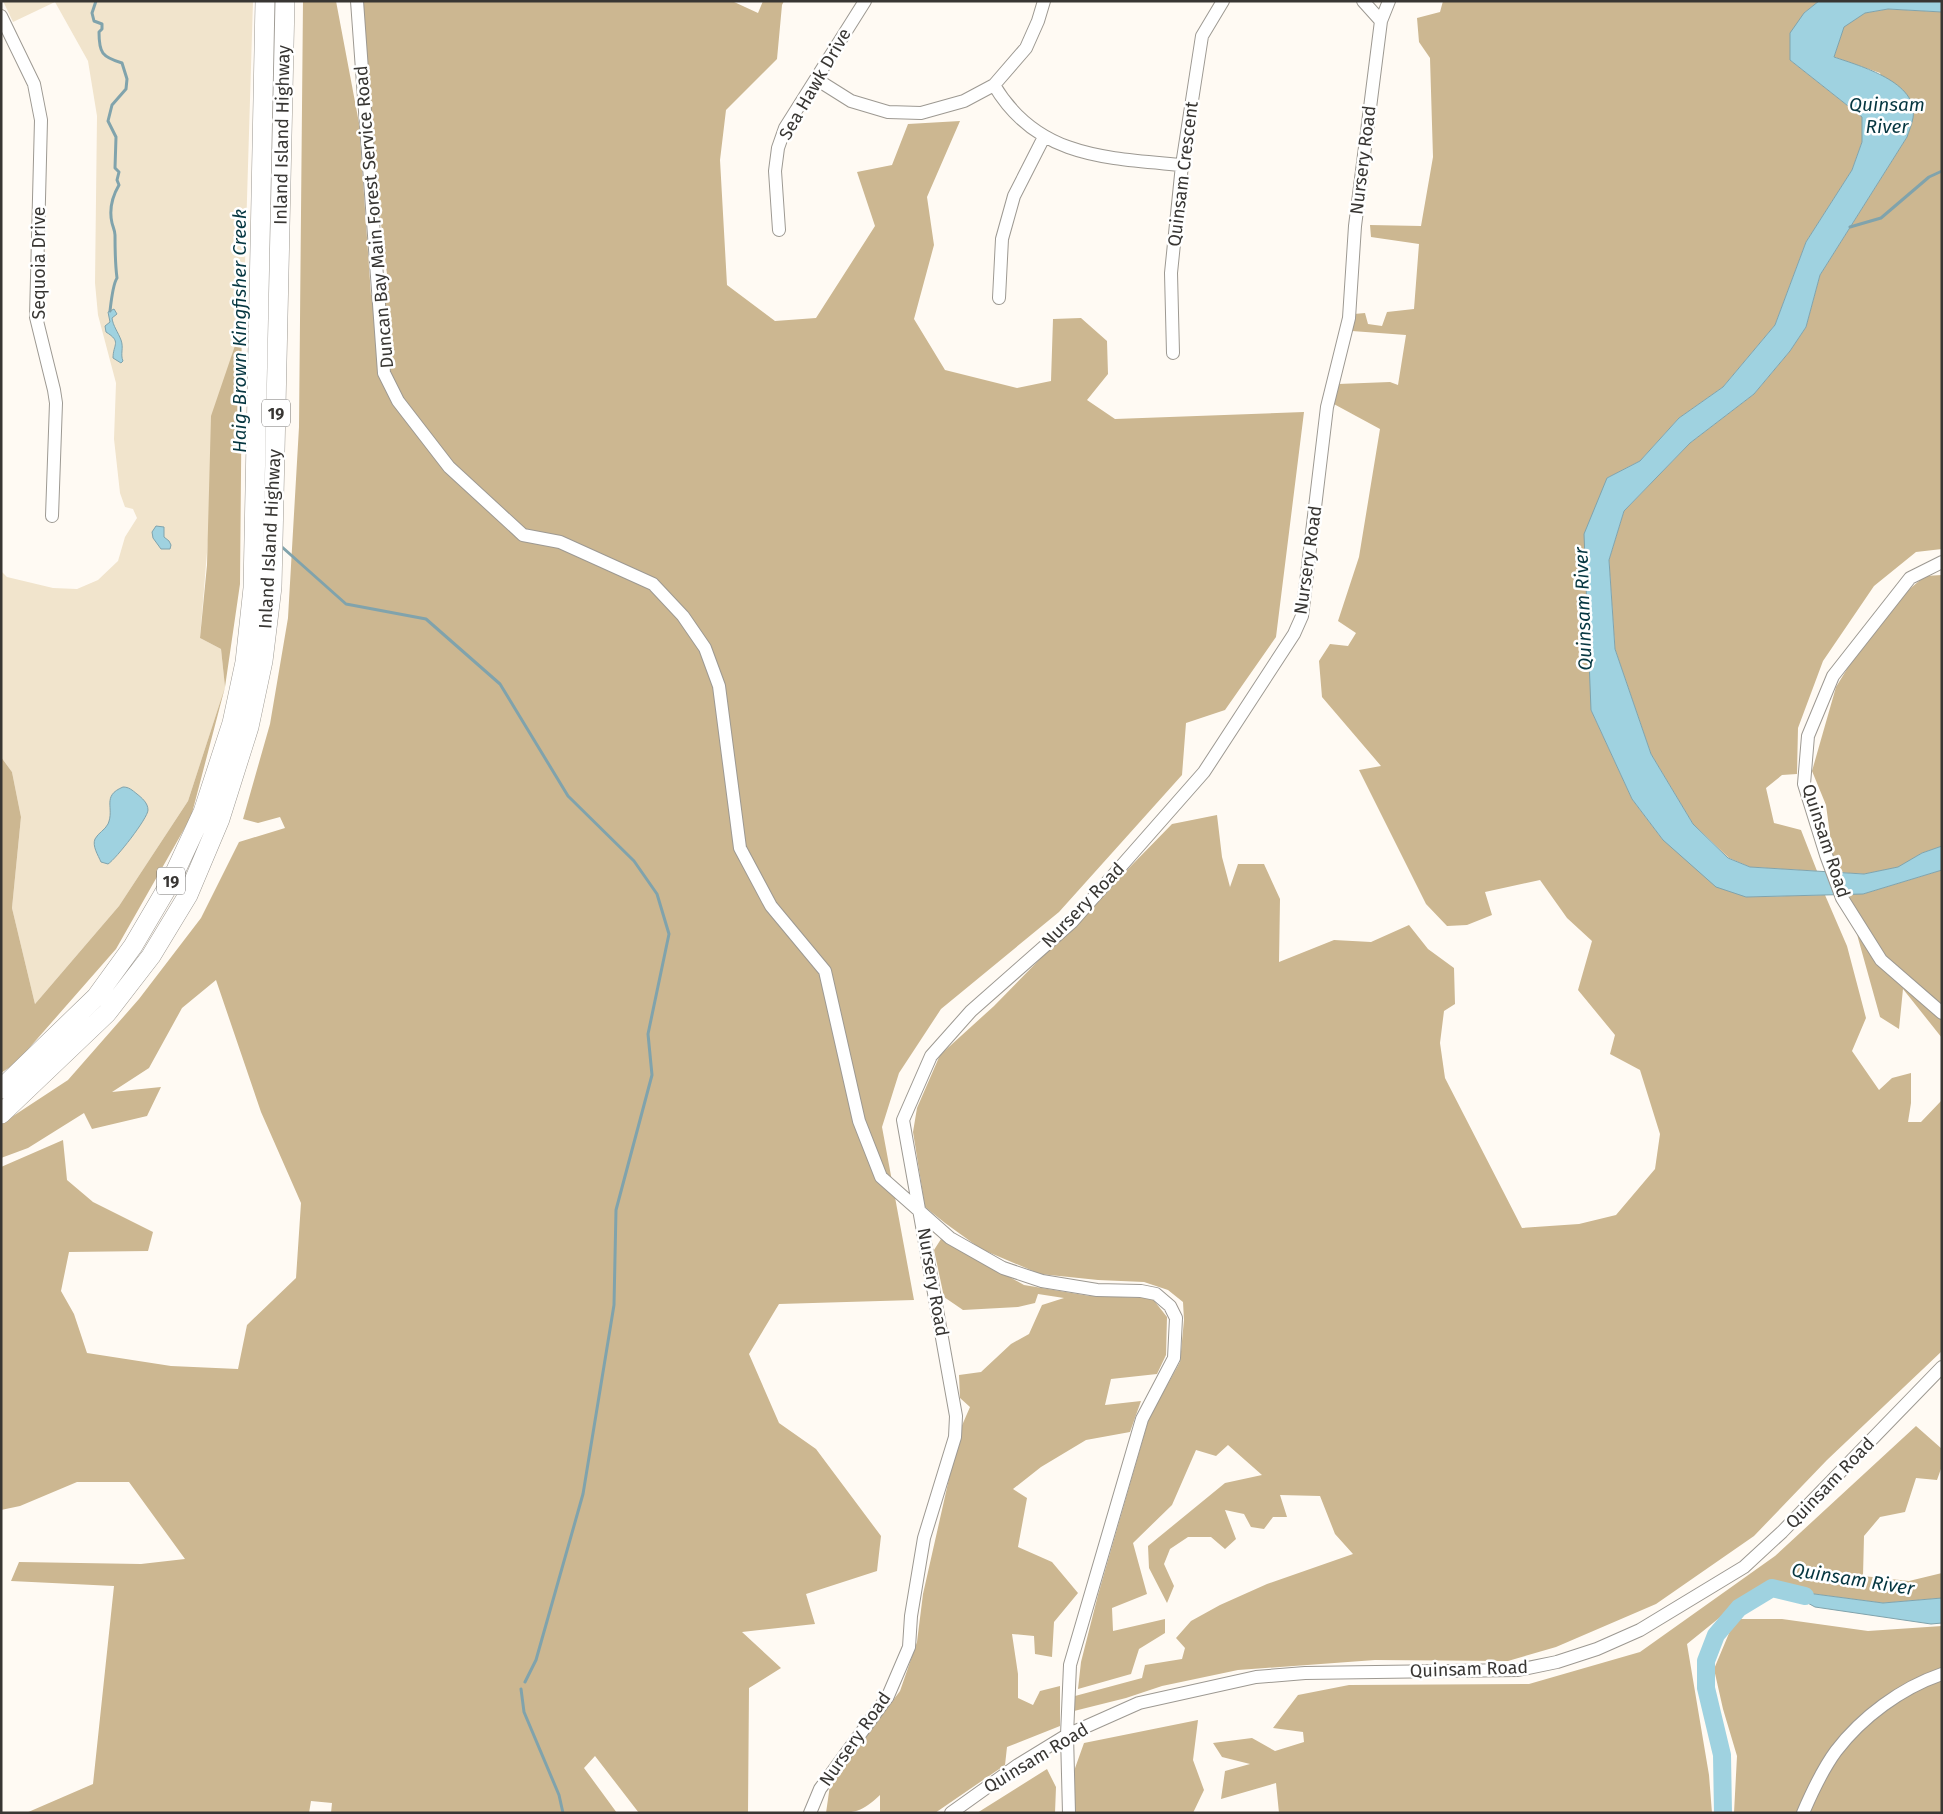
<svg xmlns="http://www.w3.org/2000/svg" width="1943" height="1814" font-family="'Fira Sans',sans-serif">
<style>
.green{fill:#f1e4cc}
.forest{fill:#ccb791}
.water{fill:#9fd2e0;stroke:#80a3ac}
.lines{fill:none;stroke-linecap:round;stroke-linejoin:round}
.stream{stroke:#80a3ac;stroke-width:3}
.river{stroke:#9fd2e0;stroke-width:18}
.minor-casing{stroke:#9d9992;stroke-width:14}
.highway-casing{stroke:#9d9992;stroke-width:20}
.minor{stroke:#fff;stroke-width:12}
.highway{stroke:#fff;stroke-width:19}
.labels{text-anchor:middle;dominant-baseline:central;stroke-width:5;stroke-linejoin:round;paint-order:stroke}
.shield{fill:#fff;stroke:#747270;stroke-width:1}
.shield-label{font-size:16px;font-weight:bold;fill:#383633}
.street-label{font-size:18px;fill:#383633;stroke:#fff}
.water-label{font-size:19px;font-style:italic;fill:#063741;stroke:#fff}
</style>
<rect width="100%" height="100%" fill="#fffaf3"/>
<path class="green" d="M 3,1 L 253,1 L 244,298 L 208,540 L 200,638 L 221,649 L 225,687 L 188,801 L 119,906 L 35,1004 L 12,908 L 21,817 L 12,772 L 1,757 L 1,571 L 7,577 L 53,588 L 77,589 L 98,580 L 118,561 L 125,537 L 137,518 L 133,509 L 125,507 L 120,493 L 114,439 L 116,383 L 98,315 L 95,283 L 97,116 L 88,61 L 55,2 L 13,22 Z"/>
<path class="forest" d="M 303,1 L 336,1 L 359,123 L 371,295 L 389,291 L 376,182 L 360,1 L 732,1 L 758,13 L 763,1 L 784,1 L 782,5 L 777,59 L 726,110 L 720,160 L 727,285 L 775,321 L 816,318 L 875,226 L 857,172 L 892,165 L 908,124 L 960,121 L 927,197 L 934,245 L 914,319 L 945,370 L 1017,388 L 1051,381 L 1053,319 L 1081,318 L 1107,341 L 1108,374 L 1087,400 L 1115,419 L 1304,412 L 1276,637 L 1225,710 L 1186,723 L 1182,775 L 1059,912 L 941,1009 L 899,1073 L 882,1127 L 914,1300 L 779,1304 L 749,1354 L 779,1423 L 816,1449 L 881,1536 L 877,1571 L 806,1594 L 815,1624 L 742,1632 L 781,1668 L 749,1688 L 748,1813 L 639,1813 L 595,1756 L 584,1768 L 617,1813 L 331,1813 L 332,1803 L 311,1801 L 309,1813 L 26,1813 L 93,1784 L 114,1586 L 11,1581 L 19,1562 L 141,1564 L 185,1559 L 129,1482 L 77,1482 L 20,1506 L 1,1510 L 1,1167 L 63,1140 L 67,1180 L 93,1202 L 153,1232 L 148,1251 L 69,1252 L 61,1291 L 74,1314 L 87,1353 L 171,1366 L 238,1369 L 247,1325 L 296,1278 L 301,1203 L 261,1112 L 216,980 L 182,1008 L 149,1068 L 112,1092 L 161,1087 L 147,1116 L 92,1129 L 84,1113 L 28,1148 L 1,1158 L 1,1124 L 68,1080 L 139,999 L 201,918 L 239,842 L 285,828 L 280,817 L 258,823 L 243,819 L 270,724 L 288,618 L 299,427 Z
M 1443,1 L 1819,1 L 1804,13 L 1790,60 L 1862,117 L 1862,142 L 1852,170 L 1806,242 L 1775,325 L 1723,387 L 1679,418 L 1640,461 L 1607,478 L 1591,710 L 1632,799 L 1663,840 L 1746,897 L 1825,895 L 1847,946 L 1866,1018 L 1852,1051 L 1879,1090 L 1892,1078 L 1911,1073 L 1911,1103 L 1908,1122 L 1921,1122 L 1942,1100 L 1942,1351 L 1827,1460 L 1754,1536 L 1656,1604 L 1556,1647 L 1508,1661 L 1375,1660 L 1238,1670 L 1162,1686 L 1126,1698 L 1074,1711 L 1075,1696 L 1142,1678 L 1145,1665 L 1182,1659 L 1185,1648 L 1176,1638 L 1191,1621 L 1220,1605 L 1267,1584 L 1353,1554 L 1335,1534 L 1320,1496 L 1280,1495 L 1287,1517 L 1273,1517 L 1264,1529 L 1251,1527 L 1244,1514 L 1225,1510 L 1236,1539 L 1225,1549 L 1211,1537 L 1188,1537 L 1170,1549 L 1164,1564 L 1174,1586 L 1167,1603 L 1149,1568 L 1148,1546 L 1225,1483 L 1262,1475 L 1228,1445 L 1216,1456 L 1196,1450 L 1172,1505 L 1133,1543 L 1147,1594 L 1112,1608 L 1113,1631 L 1165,1619 L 1165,1633 L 1139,1649 L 1131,1674 L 1078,1689 L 1081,1662 L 1098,1595 L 1149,1418 L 1180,1362 L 1184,1320 L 1183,1302 L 1168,1290 L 1144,1282 L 1098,1280 L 1040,1274 L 981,1249 L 945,1223 L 925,1207 L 913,1132 L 917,1108 L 940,1055 L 994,1006 L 1172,824 L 1217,815 L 1222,857 L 1230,887 L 1238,864 L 1264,864 L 1280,899 L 1279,962 L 1334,940 L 1371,942 L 1409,925 L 1428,949 L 1454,968 L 1455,1004 L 1444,1011 L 1440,1043 L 1445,1078 L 1522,1228 L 1579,1224 L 1616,1215 L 1655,1169 L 1660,1134 L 1640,1070 L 1610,1054 L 1615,1035 L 1578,990 L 1592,941 L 1567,918 L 1540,880 L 1485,892 L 1492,915 L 1467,925 L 1447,926 L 1426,904 L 1359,770 L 1381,766 L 1322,697 L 1319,661 L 1330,644 L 1348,646 L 1356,633 L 1338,621 L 1359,557 L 1380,429 L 1332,403 L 1338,384 L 1390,382 L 1398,385 L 1406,335 L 1352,331 L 1354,314 L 1365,313 L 1368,324 L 1382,326 L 1387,312 L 1414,309 L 1419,244 L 1371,237 L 1370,225 L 1421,226 L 1433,157 L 1430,58 L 1419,42 L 1417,18 L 1440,12 Z
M 1888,9 L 1942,12 L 1942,549 L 1916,552 L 1874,586 L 1823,661 L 1798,728 L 1797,774 L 1782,775 L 1766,788 L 1774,823 L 1801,830 L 1817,871 L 1750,867 L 1729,858 L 1693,824 L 1651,754 L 1615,649 L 1609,560 L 1624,511 L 1690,443 L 1754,394 L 1790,351 L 1806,327 L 1820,275 L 1907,137 L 1880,73 L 1834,57 L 1844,26 L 1865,13 Z
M 241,328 L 242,365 L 240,584 L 225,687 L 224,691 L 191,817 L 116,949 L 16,1063 L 1,1073 L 1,757 L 12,772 L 21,817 L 12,908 L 35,1004 L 119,906 L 188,801 L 225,687 L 221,649 L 200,638 L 207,565 L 211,416 Z
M 1942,575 L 1942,846 L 1922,853 L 1899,867 L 1864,874 L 1835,872 L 1826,805 L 1812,771 L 1836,687 L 1881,613 L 1925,576 Z
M 1942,870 L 1942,1038 L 1903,989 L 1899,1029 L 1880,1017 L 1858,938 L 1849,894 L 1863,894 Z
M 941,1239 L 1024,1285 L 1090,1296 L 1152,1298 L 1167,1317 L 1166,1355 L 1157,1374 L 1111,1379 L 1105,1405 L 1141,1401 L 1130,1432 L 1086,1440 L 1041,1467 L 1013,1489 L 1027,1498 L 1018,1547 L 1052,1562 L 1078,1593 L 1054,1622 L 1052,1657 L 1035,1654 L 1034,1636 L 1012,1634 L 1018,1674 L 1018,1698 L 1033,1705 L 1040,1691 L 1060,1686 L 1060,1726 L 1007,1747 L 1005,1765 L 935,1813 L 880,1813 L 880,1795 C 860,1814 853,1813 826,1813 L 830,1785 L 900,1691 L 917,1642 L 923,1594 L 960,1430 L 970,1407 L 960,1398 L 959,1375 L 981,1372 L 1011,1344 L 1029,1334 L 1042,1305 L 1064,1298 L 1038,1294 L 1035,1303 L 1018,1307 L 963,1310 L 944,1297 L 934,1250 Z
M 1916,1426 L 1942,1449 L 1942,1466 L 1937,1480 L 1916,1478 L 1905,1512 L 1880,1517 L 1864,1536 L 1863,1576 L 1909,1581 L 1942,1573 L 1942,1598 L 1883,1603 L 1784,1590 L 1771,1584 L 1734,1606 L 1687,1644 L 1709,1775 L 1712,1813 L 1279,1813 L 1276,1783 L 1221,1799 L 1225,1771 L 1250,1764 L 1222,1757 L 1213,1743 L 1252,1738 L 1275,1751 L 1304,1742 L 1303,1732 L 1273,1728 L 1298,1695 L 1349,1685 L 1529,1684 L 1640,1652 L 1775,1556 Z
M 1735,1619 L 1782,1619 L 1868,1631 L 1942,1626 L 1942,1813 L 1734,1813 L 1737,1756 L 1723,1709 L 1714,1669 Z
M 1198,1720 L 1193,1760 L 1204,1790 L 1193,1813 L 1075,1813 L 1074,1771 L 1084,1743 Z
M 1047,1769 L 1056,1787 L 1055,1813 L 977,1813 Z"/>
<path class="water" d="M 1819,1 L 1942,1 L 1942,12 L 1888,9 L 1865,13 L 1844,27 L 1834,57 C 1860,66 1919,82 1913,118 C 1912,124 1909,131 1907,137 L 1820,275 L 1806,327 L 1790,351 L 1754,394 L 1690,443 L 1624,511 L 1609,560 L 1615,649 L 1651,754 L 1693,824 L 1728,858 L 1750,867 L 1864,874 L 1898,867 L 1922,853 L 1942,846 L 1942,870 L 1863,894 L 1746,897 L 1716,887 L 1663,840 L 1632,799 L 1591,710 L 1584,534 L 1607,478 L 1640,461 L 1679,418 L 1723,387 L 1775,325 L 1806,242 L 1852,170 L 1862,142 L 1862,117 L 1790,60 L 1790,33 L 1804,13 Z
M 114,309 L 117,314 L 112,318 C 113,326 118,332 121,340 C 124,348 120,354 123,361 L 121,363 L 113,358 C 113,344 122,342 106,332 L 105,326 L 110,322 L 108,312 Z
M 156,526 L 164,527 L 164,537 L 169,541 L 171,545 L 170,549 L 161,549 L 153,538 L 152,532 Z
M 123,787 C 129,787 132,790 137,794 C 142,798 148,803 148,810 C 148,818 116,859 108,864 L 101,862 C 98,855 92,846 95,839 C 98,833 105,830 108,824 C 115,808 101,796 123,787 Z
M 1784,1590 L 1883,1603 L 1942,1598 L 1942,1623 L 1931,1624 L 1815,1607 Z"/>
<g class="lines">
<path class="stream" d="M 96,1 L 92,13 L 94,21 L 102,24 L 102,29 L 99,32 C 99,53 102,57 122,63 L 127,79 L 126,89 L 112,105 L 108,121 L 116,137 L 115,168 L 119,172 L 117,180 L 119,185 C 112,197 109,210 112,223 C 113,227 115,231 115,235 C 115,250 115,263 117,278 C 113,284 111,302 110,311
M 1850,227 L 1881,218 L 1929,177 L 1942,171
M 282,547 L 346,604 L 426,619 L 500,684 L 568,796 L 634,861 L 657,894 L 669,934 L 648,1034 L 652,1075 L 616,1210 L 614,1305 L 583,1494 L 536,1660 L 525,1682
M 521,1689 L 524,1712 L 559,1795 L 563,1813"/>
<path class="river" d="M 1723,1813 L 1722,1755 L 1706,1688 L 1706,1661 L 1716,1635 L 1739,1608 L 1772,1588 L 1805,1596"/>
<defs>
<path id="minor" d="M 357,1 L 384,373 L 398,401 L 449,467 L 523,535 L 560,542 L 653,584 L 683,616 L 705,648 L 719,686 L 740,848 L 771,906 L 825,971 L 859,1121 L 881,1177 L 950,1238 L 1003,1268 L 1042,1281 L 1097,1290 L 1141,1291 L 1156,1294 L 1170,1306 L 1176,1318 L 1174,1358 L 1142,1419 L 1070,1665 L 1067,1735 L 1069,1813
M 1363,1 L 1381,21
M 1,16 L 34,84 L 41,120 L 36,317 L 54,390 L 56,403 L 52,516
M 816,79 L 851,101 L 888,112 L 921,113 L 964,101 L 994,85 L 1026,48 L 1038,21 L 1044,1
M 994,85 C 1037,158 1107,158 1182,165
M 779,230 L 775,171 L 778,148 L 785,128 L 865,1
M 999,298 L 1002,239 L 1014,196 L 1044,137
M 1173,353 L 1171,273 L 1182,165 L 1202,36 L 1223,1
M 1942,562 L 1910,578 L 1833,676 L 1808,736 L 1804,784 L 1826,855 L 1842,898 L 1881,960 L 1942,1013
M 810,1813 L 820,1789 L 888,1696 L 909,1647 L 911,1616 L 924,1538 L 955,1437 L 956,1416 L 903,1120 L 931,1056 L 971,1011 L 1072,922 L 1204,772 L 1294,634 L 1302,616 L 1327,407 L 1349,318 L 1355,226 L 1381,21 L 1389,1
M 951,1813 L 1018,1765 L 1067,1735 L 1139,1703 L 1256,1677 L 1305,1673 L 1518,1670 L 1557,1662 L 1597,1649 L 1640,1630 L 1744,1567 L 1782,1532 L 1942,1367
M 1803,1813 C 1812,1792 1822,1770 1836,1751 C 1862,1717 1901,1688 1942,1674"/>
<path id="highway" d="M 1,1089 L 96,997 L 133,946 L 170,883 L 203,812 L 232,723 L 245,662 L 253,588 L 265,1
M 1,1114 L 107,1013 L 151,956 L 188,895 L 220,819 L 249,727 L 263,661 L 272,587 L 285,1"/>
</defs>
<use href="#minor" class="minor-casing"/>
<use href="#highway" class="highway-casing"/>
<use href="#minor" class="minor"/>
<use href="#highway" class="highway"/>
</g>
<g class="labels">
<g class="shield">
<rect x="262" y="399.5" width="28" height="27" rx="4"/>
<rect x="157" y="867.5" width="28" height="27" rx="4"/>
</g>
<g class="shield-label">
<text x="276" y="413">19</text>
<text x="171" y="881">19</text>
</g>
<g class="street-label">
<text transform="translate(815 84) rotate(-60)">Sea Hawk Drive</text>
<text transform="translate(282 135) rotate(-89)">Inland Island Highway</text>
<text transform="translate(1363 160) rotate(-83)">Nursery Road</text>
<text transform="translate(1183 174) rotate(-83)">Quinsam Crescent</text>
<text transform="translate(374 217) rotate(-95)">Duncan Bay Main Forest Service Road</text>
<text transform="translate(39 263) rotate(-90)">Sequoia Drive</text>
<text transform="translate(270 539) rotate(-87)">Inland Island Highway</text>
<text transform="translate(1308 560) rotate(-82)">Nursery Road</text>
<text transform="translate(1826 841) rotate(72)">Quinsam Road</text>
<text transform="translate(1083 905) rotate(-46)">Nursery Road</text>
<text transform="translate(933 1282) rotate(80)">Nursery Road</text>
<text transform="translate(1830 1483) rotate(-46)">Quinsam Road</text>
<text transform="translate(1469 1669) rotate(-2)">Quinsam Road</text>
<text transform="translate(855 1739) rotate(-55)">Nursery Road</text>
<text transform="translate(1036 1758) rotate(-31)">Quinsam Road</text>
</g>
<g class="water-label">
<text x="1887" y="104">Quinsam<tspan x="1887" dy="22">River</tspan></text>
<text transform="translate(239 331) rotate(-90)">Haig-Brown Kingfisher Creek</text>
<text transform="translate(1583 609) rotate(-92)">Quinsam River</text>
<text transform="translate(1853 1579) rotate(9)">Quinsam River</text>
</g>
</g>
<rect width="1943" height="1814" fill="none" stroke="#383633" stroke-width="5"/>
</svg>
